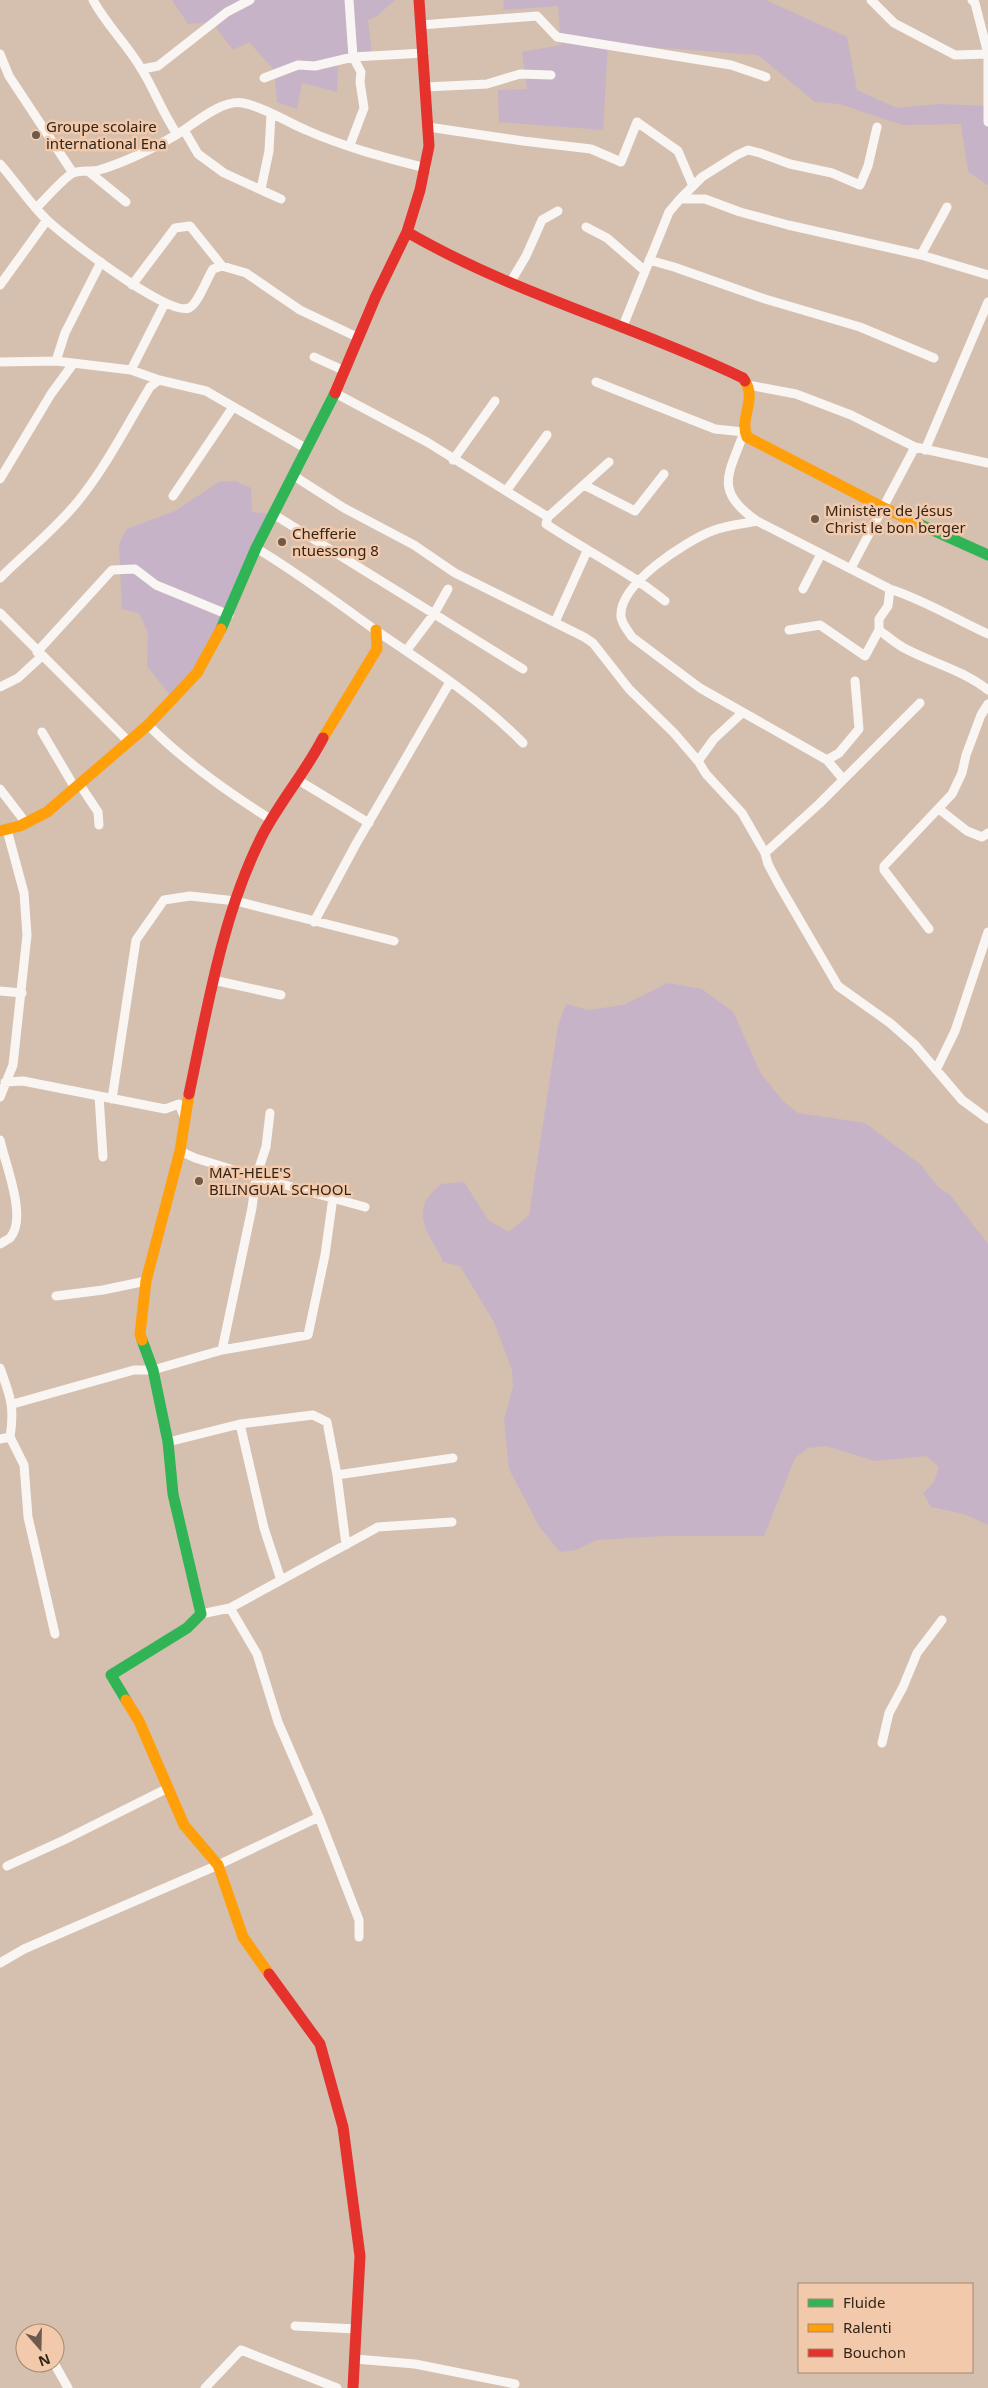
<svg xmlns="http://www.w3.org/2000/svg" width="988" height="2388" font-family="'Noto Sans',sans-serif">
<style>
.green{fill:#c6b3c7}
.lines{fill:none;stroke-linecap:round;stroke-linejoin:round}
.street{stroke:#f9f5f3;stroke-width:9}
.fast{stroke:#30b455;stroke-width:11}
.slow{stroke:#ff9f0a;stroke-width:11}
.jam{stroke:#e5322d;stroke-width:11}
.poi-dot{fill:#6c5a4d;stroke:#f2caab;stroke-width:2}
.labels{text-anchor:middle;dominant-baseline:central;stroke-width:5;stroke-linejoin:round;paint-order:stroke}
.poi-label{font-size:15px;fill:#332418;stroke:#f2caab;text-anchor:start}
</style>
<rect width="100%" height="100%" fill="#d5bfaf"/>
<path class="green" d="M 172,0 L 395,0 L 377,16 L 368,20 L 372,54 L 338,63 L 337,92 L 302,83 L 297,109 L 277,102 L 274,70 L 249,42 L 233,50 L 212,22 L 188,24 Z
M 504,0 L 766,0 L 847,37 L 857,90 L 897,108 L 938,104 L 988,106 L 988,185 L 968,172 L 961,124 L 902,125 L 840,104 L 815,102 L 758,55 L 608,44 L 603,130 L 499,122 L 498,90 L 527,89 L 522,52 L 561,45 L 558,6 L 503,10 Z
M 235,481 L 251,488 L 252,512 L 273,514 L 229,615 L 173,699 L 147,666 L 148,633 L 139,613 L 122,609 L 119,544 L 127,529 L 175,511 L 219,482 Z
M 668,983 L 702,989 L 733,1012 L 761,1074 L 784,1102 L 798,1113 L 865,1123 L 921,1165 L 938,1187 L 950,1195 L 988,1244 L 988,1525 L 964,1514 L 931,1507 L 923,1493 L 934,1482 L 939,1467 L 926,1456 L 875,1461 L 826,1446 L 808,1448 L 795,1458 L 764,1536 L 664,1536 L 597,1540 L 576,1550 L 560,1552 L 539,1526 L 509,1469 L 504,1420 L 513,1387 L 512,1370 L 494,1322 L 460,1266 L 443,1262 C 436,1243 416,1224 425,1203 C 427,1196 436,1189 441,1184 L 464,1182 L 489,1221 L 509,1232 L 529,1215 L 558,1026 L 566,1004 L 588,1010 L 623,1005 Z"/>
<g class="lines">
<path class="street" d="M 93,0 C 107,26 128,45 142,70 C 155,91 163,114 177,134
M 349,0 L 353,57 L 424,53
M 871,0 L 894,23 L 955,55 L 988,54
M 972,0 L 975,3 L 988,54 L 988,122
M 421,25 L 537,16 L 557,37 L 731,65 L 766,77
M 0,54 L 9,76 L 73,173
M 142,69 L 158,66 L 227,12 L 250,0
M 264,78 L 298,65 L 315,66 L 353,57 L 361,72 L 360,82 L 364,108 L 350,145
M 426,87 L 487,84 L 520,74 L 551,75
M 428,127 L 523,141 L 591,149 L 621,162 L 637,122 L 678,151 L 693,186
M 184,130 L 198,154 L 224,173 L 281,199
M 0,164 C 16,182 30,204 47,220 C 65,237 168,317 189,308 C 198,304 207,278 213,269 L 222,266 L 246,273 L 300,310 L 359,338
M 88,171 L 126,202
M 261,189 L 269,151 L 271,114
M 680,199 L 702,177 L 737,155 L 748,150 L 760,153 L 790,164 L 832,173 L 860,185 L 868,166 L 877,127
M 37,207 C 46,199 63,178 73,173 C 81,170 91,172 99,170 C 126,162 152,149 176,135 C 193,125 221,99 243,103 C 264,107 287,122 306,130 C 344,147 386,158 426,168
M 586,227 L 607,238 L 645,271
M 921,255 L 947,207
M 649,260 L 674,267 L 765,299 L 860,327 L 934,358
M 510,283 L 526,256 L 542,220 L 558,211
M 0,285 L 47,220
M 132,285 L 175,228 L 190,226 L 222,266
M 623,326 L 669,212 L 680,199 L 705,199 L 740,212 L 788,225 L 921,255 L 988,275
M 314,357 L 345,371
M 56,361 L 65,333 L 101,262
M 0,362 L 56,361 L 131,370 L 159,380 L 206,391 L 307,449
M 131,370 L 165,303
M 596,382 L 715,429 L 744,432 C 730,473 712,490 757,521 L 890,589 C 924,600 955,619 988,634
M 748,385 L 796,394 L 851,415 L 915,447 L 988,463
M 335,393 L 427,442 L 548,517
M 925,450 L 988,302
M 453,460 L 495,401
M 609,462 L 548,517 L 546,524 C 585,550 628,571 665,601
M 294,476 L 344,508 L 414,545 L 455,573 L 584,637 L 593,643 L 629,689 L 674,733 L 698,761 L 706,774 L 742,813 L 765,853 L 768,864 L 778,883 L 838,986 L 890,1023 L 915,1045 L 962,1100 L 988,1119
M 0,479 L 51,394 L 73,364
M 584,485 L 635,511 L 664,474
M 506,491 L 547,435
M 173,496 L 233,407
M 273,514 L 523,669
M 757,521 C 743,524 726,525 712,531 C 686,541 618,584 621,617 C 622,624 628,631 632,637 L 700,688 L 827,760 L 839,753 L 859,729 L 855,681
M 256,548 C 298,573 338,603 378,632 C 428,666 480,699 523,743
M 851,568 L 915,447
M 0,578 C 26,552 56,529 79,500 C 107,465 127,425 150,387 L 159,380
M 803,589 L 821,554
M 890,589 L 888,606 L 879,619 L 879,630 C 887,636 895,643 904,648 C 932,663 963,670 988,690
M 0,613 L 129,742
M 555,622 L 587,551
M 789,630 L 820,625 L 865,656 L 879,630
M 406,651 L 434,614 L 448,589
M 37,652 L 112,570 L 135,569 L 156,585 L 229,615
M 0,687 L 18,678 L 42,656
M 148,725 C 185,762 227,792 272,820
M 42,732 L 75,788
M 827,760 L 843,779
M 698,761 L 714,739 L 742,713
M 298,780 L 369,823
M 80,785 L 98,812 L 99,825
M 0,789 L 26,823
M 939,809 L 967,831 L 982,837 L 988,833
M 765,853 L 819,804 L 920,703
M 314,922 L 356,844 L 450,682
M 929,929 L 884,870 L 884,866 L 952,794 L 962,773 L 966,755 L 981,715 L 988,704
M 213,980 L 281,995
M 0,991 L 22,993
M 936,1070 L 955,1031 L 988,932
M 5,1082 L 23,1081 L 165,1109 L 179,1104 L 184,1116
M 99,1096 L 103,1157
M 0,1097 L 13,1065 L 27,935 L 24,893 L 7,830
M 112,1099 L 136,940 L 164,900 L 190,896 L 236,901 L 394,941
M 0,1140 C 5,1164 28,1218 10,1238 C 7,1240 3,1242 0,1244
M 180,1151 L 195,1158 L 256,1177 L 266,1147 L 270,1113
M 56,1296 L 103,1290 L 146,1281
M 222,1350 L 252,1208 L 256,1177 L 365,1207
M 0,1368 C 10,1396 15,1406 10,1437 L 0,1439
M 13,1404 L 134,1370 L 153,1370 L 222,1350 L 308,1335 L 325,1255 L 333,1197
M 240,1424 L 264,1528 L 281,1580
M 10,1437 L 24,1465 L 28,1517 L 55,1634
M 168,1442 L 240,1424 L 313,1415 L 327,1422 L 337,1475 L 346,1545
M 337,1475 L 453,1458
M 230,1608 L 257,1654 L 278,1722 L 319,1817 L 359,1920 L 359,1937
M 201,1614 L 230,1608 L 378,1527 L 452,1522
M 882,1743 L 889,1713 L 903,1687 L 917,1653 L 942,1620
M 7,1866 L 64,1840 L 166,1789
M 0,1963 L 24,1949 L 218,1865 L 319,1817
M 295,2326 L 356,2329
M 355,2359 L 415,2364 L 515,2384
M 54,2363 L 68,2388
M 205,2388 L 241,2350 L 337,2388"/>
<path class="fast" d="M 919,524 L 988,555
M 221,629 L 256,548 L 335,393
M 126,1700 L 111,1675 L 187,1628 L 201,1614 L 173,1494 L 168,1442 L 153,1370 L 142,1340"/>
<path class="slow" d="M 745,381 C 757,401 739,417 747,437 L 882,507 L 919,524
M 323,738 L 377,649 L 376,630
M 0,831 L 20,826 L 47,812 L 148,725 L 197,673 L 221,629
M 142,1340 L 140,1334 L 146,1281 L 180,1151 L 189,1094
M 126,1700 L 139,1721 L 184,1825 L 218,1865 L 243,1937 L 269,1974"/>
<path class="jam" d="M 407,232 C 514,294 632,325 743,378 L 745,381
M 335,393 L 376,296 L 407,232 L 420,190 L 429,146 L 419,0
M 189,1094 C 207,1010 222,916 261,838 C 278,804 305,773 323,738
M 269,1974 L 320,2044 L 343,2127 L 360,2256 L 353,2388"/>
</g>
<g class="poi-dot">
<circle cx="36" cy="135" r="5"/>
<circle cx="815" cy="519" r="5"/>
<circle cx="282" cy="542" r="5"/>
<circle cx="199" cy="1181" r="5"/>
</g>
<g class="labels">
<g class="poi-label">
<text x="46" y="126">Groupe scolaire<tspan x="46" dy="17">international Ena</tspan></text>
<text x="825" y="510">Ministère de Jésus<tspan x="825" dy="17">Christ le bon berger</tspan></text>
<text x="292" y="533">Chefferie<tspan x="292" dy="17">ntuessong 8</tspan></text>
<text x="209" y="1172">MAT-HELE'S<tspan x="209" dy="17">BILINGUAL SCHOOL</tspan></text>
</g>
</g>
<rect x="798" y="2283" width="175" height="90" fill="#f2caab" stroke="#a68870"/>
<rect x="808" y="2299" width="25" height="8" fill="#30b455" stroke="#a68870"/>
<text x="843" y="2308" font-size="15" fill="#332418">Fluide</text>
<rect x="808" y="2324" width="25" height="8" fill="#ff9f0a" stroke="#a68870"/>
<text x="843" y="2333" font-size="15" fill="#332418">Ralenti</text>
<rect x="808" y="2349" width="25" height="8" fill="#e5322d" stroke="#a68870"/>
<text x="843" y="2358" font-size="15" fill="#332418">Bouchon</text>
<g transform="translate(40 2348) rotate(160)"><circle r="24" fill="#f2caab" stroke="#a68870"/>
<path d="M0-4L9 19L0 12L-9 19Z" fill="#6c5a4d"/>
<text y="-8" font-size="14" font-weight="bold" text-anchor="middle" fill="#332418">N</text>
</g>
</svg>
